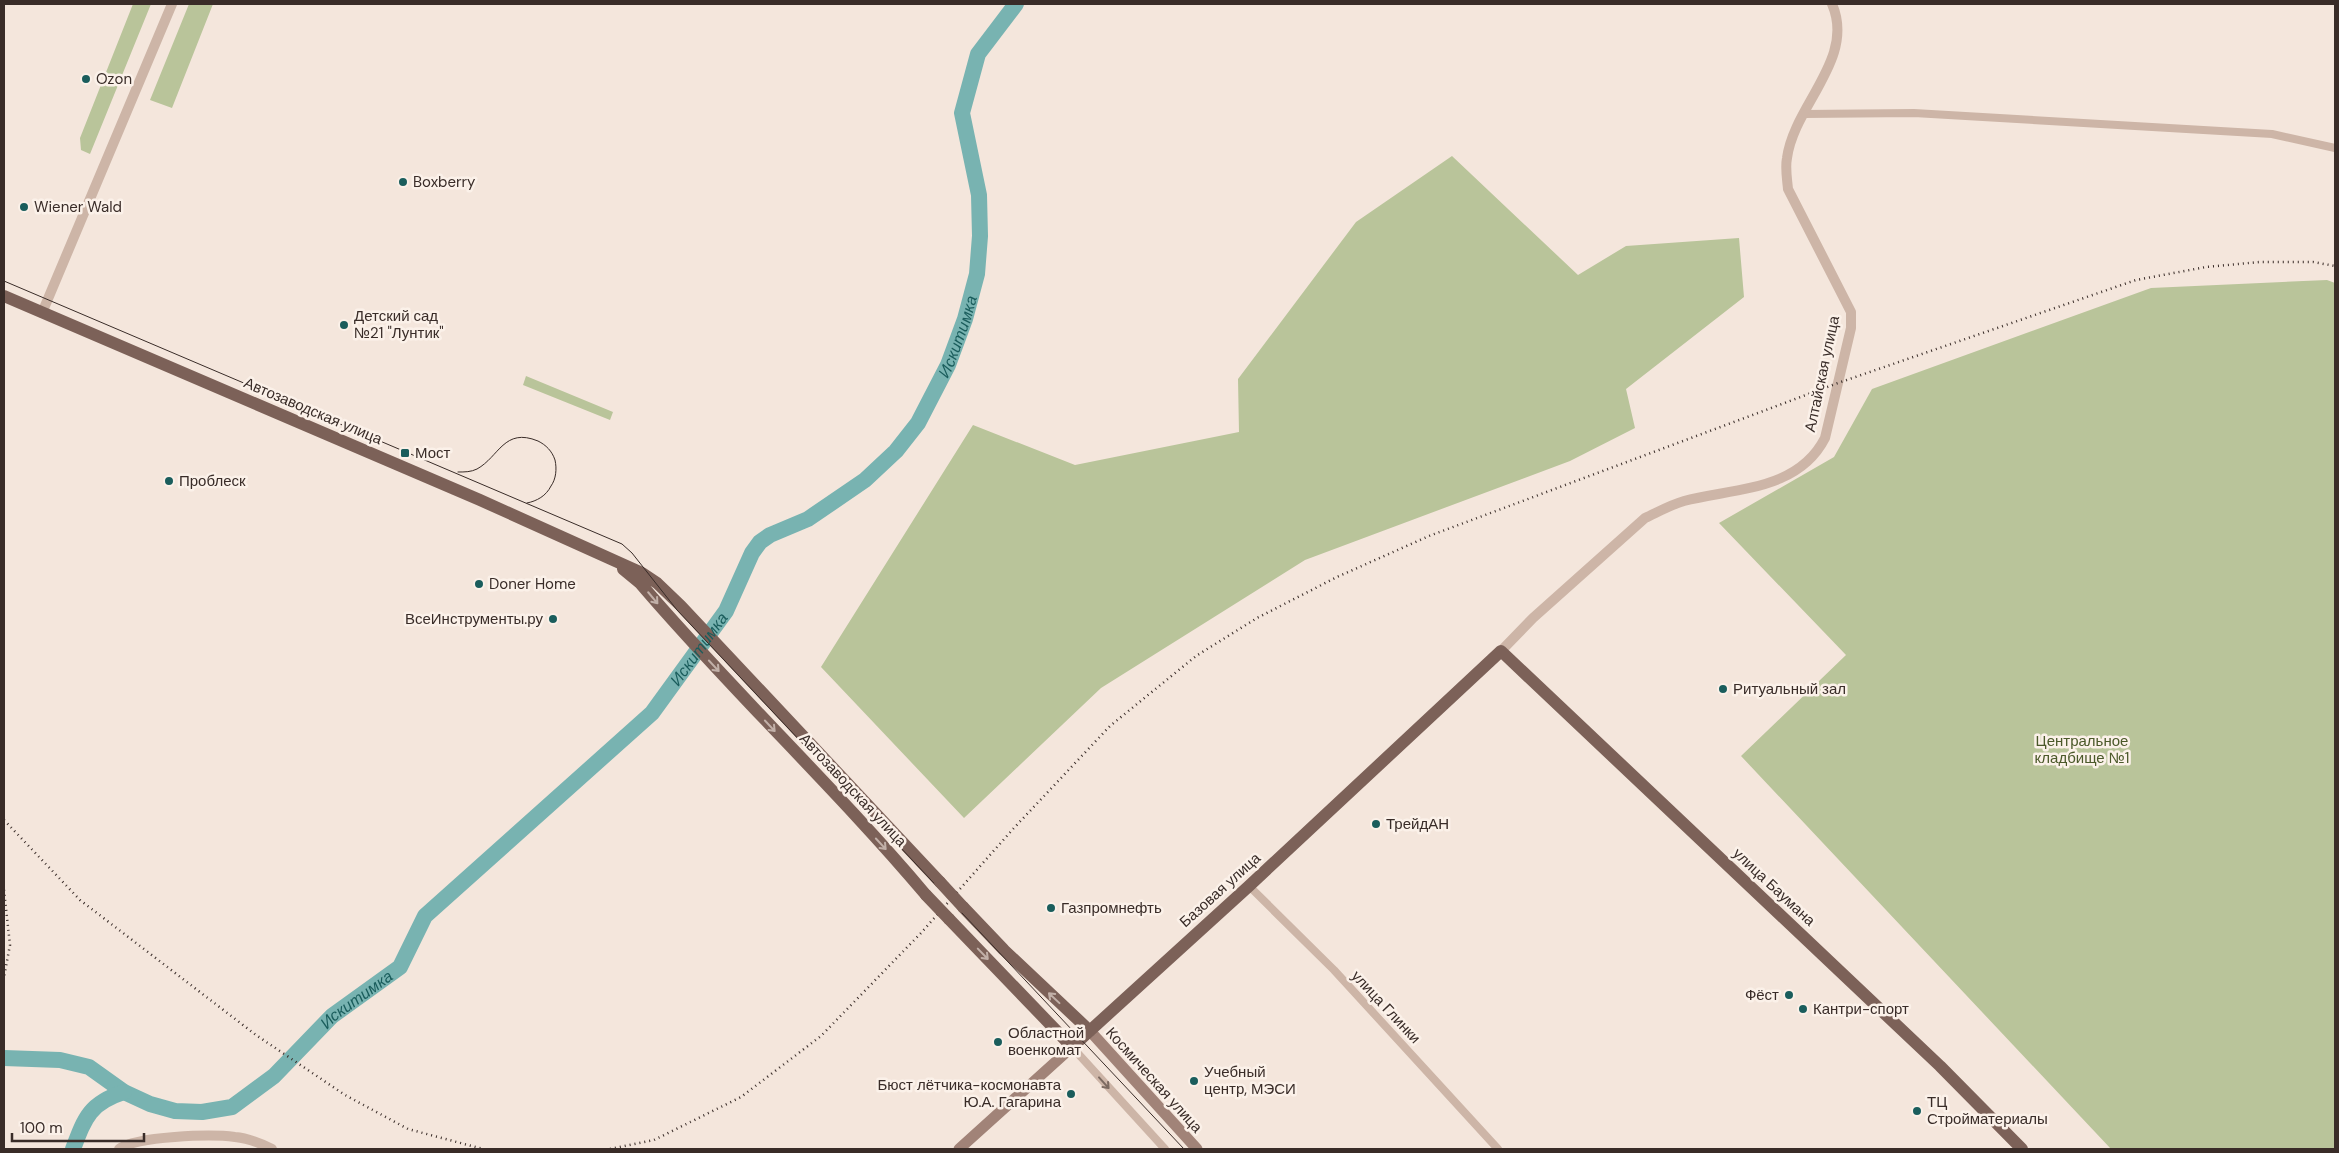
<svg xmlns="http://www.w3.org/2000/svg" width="2339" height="1153" font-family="'DM Sans',sans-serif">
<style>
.green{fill:#b9c49a}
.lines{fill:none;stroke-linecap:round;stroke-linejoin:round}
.river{stroke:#78b3b1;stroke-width:16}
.minor{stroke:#cdb5a7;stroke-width:8}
.tertiary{stroke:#cdb5a7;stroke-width:10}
.secondary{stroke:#a18378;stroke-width:11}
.primary{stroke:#7c6158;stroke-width:12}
.tram{stroke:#392c28;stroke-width:1}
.rail{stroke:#392c28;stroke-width:2.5;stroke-dasharray:1 4;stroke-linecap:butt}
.primary-bridge{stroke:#7c6158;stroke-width:12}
.oneway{stroke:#c2b0a8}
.oneway2{stroke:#7c6a61}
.poi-dot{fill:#1a5d5c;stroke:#fbf1e9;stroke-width:2}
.labels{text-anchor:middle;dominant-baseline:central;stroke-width:5;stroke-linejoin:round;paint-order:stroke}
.poi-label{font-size:15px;fill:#392c28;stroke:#fbf1e9;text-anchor:start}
.street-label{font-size:15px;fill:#392c28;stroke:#fbf1e9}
.park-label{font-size:15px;fill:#4b592a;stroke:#fbf1e9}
.water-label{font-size:16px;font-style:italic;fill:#1a5d5c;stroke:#fbf1e9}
</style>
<rect width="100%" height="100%" fill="#f4e6dc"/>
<path class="green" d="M 133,4 L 151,4 L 90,154 L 81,150 L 80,138 Z
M 189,4 L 213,4 L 172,108 L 150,100 Z
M 1452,156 L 1578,275 L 1626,246 L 1739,238 L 1744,297 L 1626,389 L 1635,428 L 1570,461 L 1305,560 L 1101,688 L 964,818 L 821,667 L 973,425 L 1075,465 L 1239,432 L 1238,379 L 1356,222 Z
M 2327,280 L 2335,283 L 2335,1149 L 2111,1149 L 1741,756 L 1846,655 L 1719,523 L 1834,457 L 1872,389 L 2151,288 Z
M 526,376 L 613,412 L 610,420 L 523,385 Z"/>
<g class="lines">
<g class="river">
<path id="s1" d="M 4,1058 L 60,1060 L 89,1067 L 124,1092 L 150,1104 L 175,1111 L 202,1112 L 232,1107 L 274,1076 L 332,1016 L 400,967 L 425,916 L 652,713 L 726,611 L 752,553 L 760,542 L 770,535 L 808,519 L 865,480 L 896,451 L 918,423 L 948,365 L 965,319 L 977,274 L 980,236 L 979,195 L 962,113 L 978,54 L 1016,4"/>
<path d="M 73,1149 C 85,1117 90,1103 124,1092"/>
</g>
<path class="minor" d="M 1804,114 L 1914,113 L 2272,134 L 2335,148
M 1249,886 L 1334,970 L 1498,1149
M 1072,1047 L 1165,1149"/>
<path class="tertiary" d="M 42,313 L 172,4
M 1501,651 L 1533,618 L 1645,518 C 1658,512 1670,505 1684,501 C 1734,488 1798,491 1825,438 L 1851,328 L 1851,312 L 1788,189 C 1787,178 1785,168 1787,158 C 1794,105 1856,59 1832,4
M 119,1149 C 137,1136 211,1134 235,1137 C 246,1138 262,1144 272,1149"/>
<path class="secondary" d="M 1090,1031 L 1197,1149
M 959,1149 L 1072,1047"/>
<path class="primary" d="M 4,296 L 480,500 L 642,573 L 657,583 L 681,606 L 940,882
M 623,569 L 640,583 C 731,690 835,787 926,895
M 963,907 L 1004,950 L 1090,1031
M 949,919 L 1072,1047 L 1249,886 L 1501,651 L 1940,1066 L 2022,1149"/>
<path class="tram" d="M 4,281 L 622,544 L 632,553 L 677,610 L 1184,1149
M 458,472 C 465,472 471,472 477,469 C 499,457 504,427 538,441 C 546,445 552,451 555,460 C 557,469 556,479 551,486 C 546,496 537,501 527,503"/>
<path class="rail" d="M 4,820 L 80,900 L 256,1035 L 345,1095 L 408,1129 L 483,1149
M 4,890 L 10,945 L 4,977
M 610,1149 L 654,1140 L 741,1097 L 821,1036 L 921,933 L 1013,829 L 1110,726 L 1196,656 L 1257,618 L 1337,577 L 1429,536 L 1838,383 L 2136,280 L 2206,267 L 2260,262 L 2313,262 L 2335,266"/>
<path class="primary-bridge" d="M 940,882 L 963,907
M 926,895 L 949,919"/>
</g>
<defs><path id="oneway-shaft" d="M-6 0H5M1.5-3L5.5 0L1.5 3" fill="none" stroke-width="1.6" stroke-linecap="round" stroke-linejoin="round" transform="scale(1.25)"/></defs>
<g class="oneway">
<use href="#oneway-shaft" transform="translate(653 598) rotate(50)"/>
<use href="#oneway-shaft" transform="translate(714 666) rotate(47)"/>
<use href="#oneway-shaft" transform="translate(770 726) rotate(47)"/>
<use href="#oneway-shaft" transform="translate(881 844) rotate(47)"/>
<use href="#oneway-shaft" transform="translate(983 954) rotate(46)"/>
<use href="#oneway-shaft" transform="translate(1054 998) rotate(-137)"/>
</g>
<use class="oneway2" href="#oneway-shaft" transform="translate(1104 1083) rotate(48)"/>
<g class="poi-dot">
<circle cx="86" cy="79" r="5"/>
<circle cx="403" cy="182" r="5"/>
<circle cx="24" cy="207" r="5"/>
<circle cx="344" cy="325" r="5"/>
<rect x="400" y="448" width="10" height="10" rx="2.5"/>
<circle cx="169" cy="481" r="5"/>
<circle cx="479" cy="584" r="5"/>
<circle cx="553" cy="619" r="5"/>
<circle cx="1723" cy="689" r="5"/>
<circle cx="1376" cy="824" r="5"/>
<circle cx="1051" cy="908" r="5"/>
<circle cx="1789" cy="995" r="5"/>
<circle cx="1803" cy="1009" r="5"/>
<circle cx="998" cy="1042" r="5"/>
<circle cx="1194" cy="1081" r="5"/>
<circle cx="1071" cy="1094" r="5"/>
<circle cx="1917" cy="1111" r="5"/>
</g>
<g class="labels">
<g class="poi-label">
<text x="96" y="79">Ozon</text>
<text x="413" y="182">Boxberry</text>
<text x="34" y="207">Wiener Wald</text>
<text x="354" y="316">Детский сад<tspan x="354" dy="17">№21 "Лунтик"</tspan></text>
<text x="415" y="453">Мост</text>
<text x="179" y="481">Проблеск</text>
<text x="489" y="584">Doner Home</text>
<text x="543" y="619" text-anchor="end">ВсеИнструменты.ру</text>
<text x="1733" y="689">Ритуальный зал</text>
<text x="1386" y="824">ТрейдАН</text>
<text x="1061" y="908">Газпромнефть</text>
<text x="1779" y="995" text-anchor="end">Фёст</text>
<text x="1813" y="1009">Кантри-спорт</text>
<text x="1008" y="1033">Областной<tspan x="1008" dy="17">военкомат</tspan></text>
<text x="1204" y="1072">Учебный<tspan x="1204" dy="17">центр, МЭСИ</tspan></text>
<text x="1061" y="1085" text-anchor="end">Бюст лётчика-космонавта<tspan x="1061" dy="17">Ю.А. Гагарина</tspan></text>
<text x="1927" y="1102">ТЦ<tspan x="1927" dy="17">Стройматериалы</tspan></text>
</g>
<g class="street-label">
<text transform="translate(1822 374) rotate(-78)">Алтайская улица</text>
<text transform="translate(313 411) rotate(23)">Автозаводская улица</text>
<text transform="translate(853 790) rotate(47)">Автозаводская улица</text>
<text transform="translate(1774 887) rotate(43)">улица Баумана</text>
<text transform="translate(1220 890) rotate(-42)">Базовая улица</text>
<text transform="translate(1386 1007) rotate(47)">улица Глинки</text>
<text transform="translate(1154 1080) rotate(48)">Космическая улица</text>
</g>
<g class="park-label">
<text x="2082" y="741">Центральное<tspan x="2082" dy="17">кладбище №1</tspan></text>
</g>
<g class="water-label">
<text stroke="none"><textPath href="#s1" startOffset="1321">Искитимка</textPath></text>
<text stroke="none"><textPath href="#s1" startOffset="901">Искитимка</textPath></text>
<text stroke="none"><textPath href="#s1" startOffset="406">Искитимка</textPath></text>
</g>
</g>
<rect width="2339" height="1153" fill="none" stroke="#392c28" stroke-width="10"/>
<path d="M12 1133v8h132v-8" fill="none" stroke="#392c28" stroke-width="2.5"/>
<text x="20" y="1133" font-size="15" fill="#392c28" stroke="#fbf1e9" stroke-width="4" paint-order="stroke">100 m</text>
</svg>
